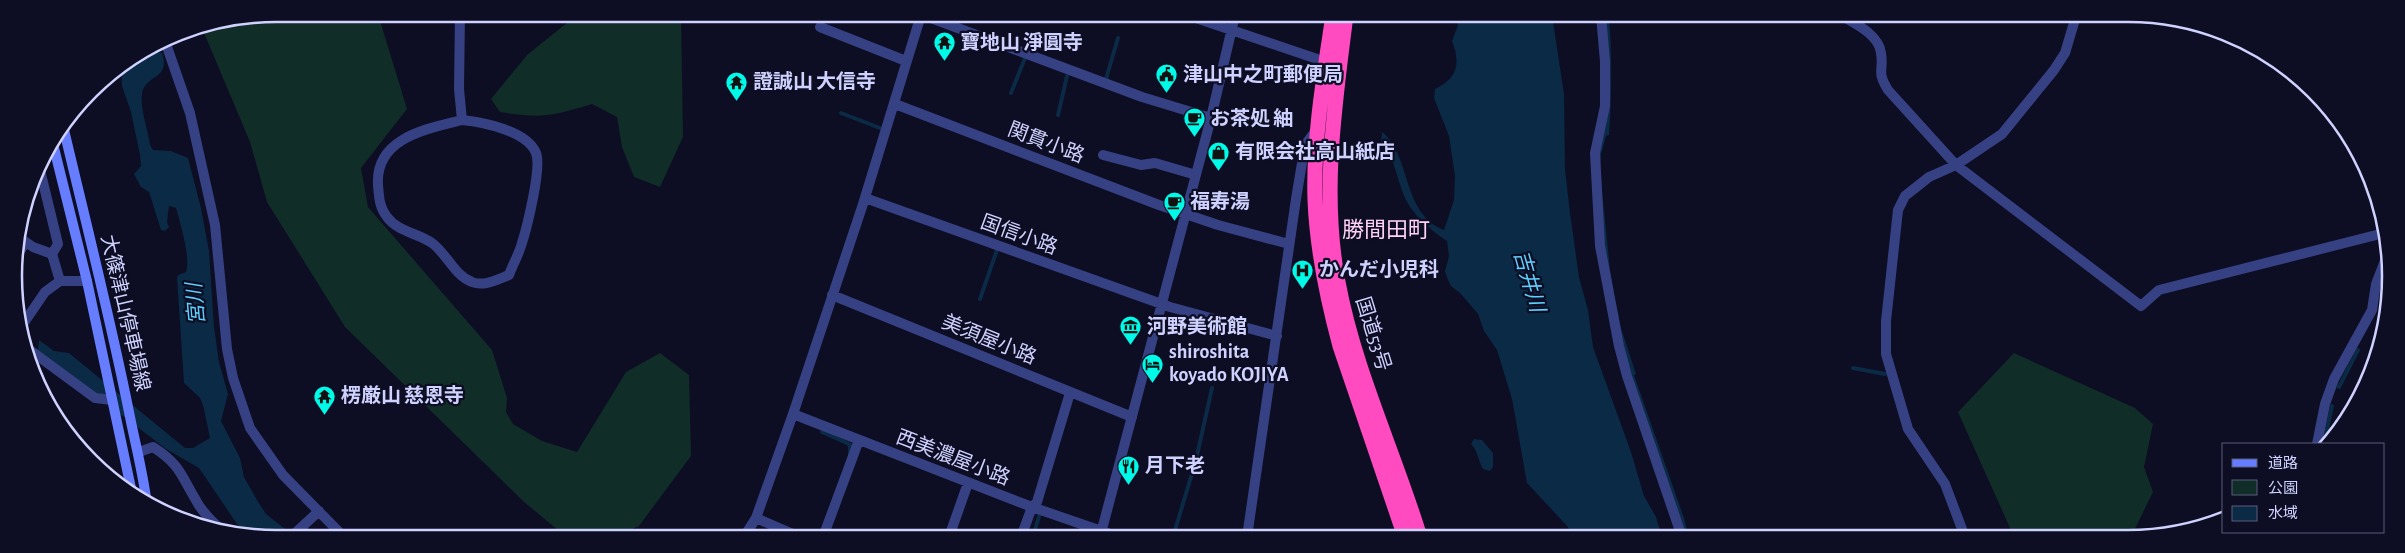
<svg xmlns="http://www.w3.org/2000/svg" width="2405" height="553" font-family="'Alegreya Sans','Noto Sans JP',sans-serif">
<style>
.green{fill:#102d27}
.water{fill:#0a2a45}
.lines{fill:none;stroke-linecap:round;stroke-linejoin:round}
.stream{stroke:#0a2a45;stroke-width:4}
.street{stroke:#364184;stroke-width:10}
.secondary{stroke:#667dff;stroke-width:10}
.highway{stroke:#ff4ac0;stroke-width:15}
.labels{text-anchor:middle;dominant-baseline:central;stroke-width:4.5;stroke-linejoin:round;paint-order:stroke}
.poi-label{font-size:20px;font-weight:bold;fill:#cfd2ff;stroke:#0d0d23;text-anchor:start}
.street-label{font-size:20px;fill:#cfd2ff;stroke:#0d0d23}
.water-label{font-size:21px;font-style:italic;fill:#5dd0ff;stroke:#0d0d23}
.quarter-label{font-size:22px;fill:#ffd1f6;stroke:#0d0d23}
.rim{fill:none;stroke:#cfd2ff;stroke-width:2.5}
</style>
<rect width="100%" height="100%" fill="#0d0d23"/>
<path class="green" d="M 277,14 L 378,14 L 407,109 L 361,168 L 368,207 L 492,350 L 507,398 L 506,412 L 513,424 L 542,441 L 577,452 L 626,372 L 660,353 L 689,375 L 691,456 L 639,526 L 614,537 L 565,536 L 523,501 L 345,327 L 267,202 L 250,142 L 202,28 Z
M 578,14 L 681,14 L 683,137 L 660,187 L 634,177 L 622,147 L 617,117 L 592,104 C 553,116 540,119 500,112 L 491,99 L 527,55 Z
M 2014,353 L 2135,408 L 2153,424 L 2144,467 L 2153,492 L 2131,537 L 2014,537 L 1958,412 Z"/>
<path class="water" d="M 1454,15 L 1552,15 L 1564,94 L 1565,169 L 1570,213 L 1579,277 L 1588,310 L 1593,347 L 1631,452 L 1644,496 L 1656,517 L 1662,537 L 1574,537 L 1567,526 L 1527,483 L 1512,399 L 1497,350 L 1484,331 L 1478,314 L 1461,294 L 1451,286 L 1448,280 L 1445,271 L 1449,256 L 1447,241 C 1429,229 1410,213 1403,193 C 1395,172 1396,162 1381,144 L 1382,132 C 1412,156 1401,213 1444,230 L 1454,200 L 1455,176 L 1449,136 L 1434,98 L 1435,89 C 1457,79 1461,64 1452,41 L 1458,25 Z
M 1606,15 L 1609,15 C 1612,55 1612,95 1609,135 L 1606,136 L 1601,155 L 1600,171 L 1610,269 L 1615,299 L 1621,328 L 1636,374 L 1634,375 L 1684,518 L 1689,537 L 1684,537 L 1629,375 L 1606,269 L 1597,154 L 1607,105 Z
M 150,50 L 162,53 C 171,80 145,74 142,94 C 140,110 148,129 150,145 L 153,150 L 171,151 L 188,158 L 201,208 L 209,251 L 214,327 L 219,362 L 228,394 L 221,421 L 240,458 L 244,477 L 257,500 L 266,514 L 289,532 L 309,528 L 318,537 L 249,537 L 237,524 L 199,468 L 166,449 L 38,351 L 39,340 L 54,351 L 69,353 L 185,448 L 193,448 L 210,438 L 203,405 L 200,398 L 184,383 L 177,278 L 178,275 L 186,272 C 191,258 180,223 176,208 L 169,206 L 167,222 L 169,227 L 165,231 L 161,230 L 149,192 L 141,187 L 134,174 L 141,166 L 140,155 L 131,112 L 122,86 L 121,68 Z
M 1474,439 L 1482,440 L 1493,453 L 1493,467 L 1490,471 L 1483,469 C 1478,461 1479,453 1471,444 Z"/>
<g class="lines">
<path class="stream" d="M 1106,79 L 1118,38
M 1011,93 L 1025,58
M 841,113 L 880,128
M 1058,115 L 1067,76
M 980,299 L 997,250
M 1853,368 L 1885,374
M 2339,387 L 2358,350
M 822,432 L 847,443 L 850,445 L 850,454
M 2324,444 L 2332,406
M 1033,537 L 1040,513
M 1173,537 L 1196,460 L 1212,388"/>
<path class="street" d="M 460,14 L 459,89 L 462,120 C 483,122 527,131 536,153 C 542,167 527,227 522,243 C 519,254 513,264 509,275 C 498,279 484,287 472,282 C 454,275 447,254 432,243 C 418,233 398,232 387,217 C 379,207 379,196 378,185 C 375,138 426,129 462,120
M 923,15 L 1142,97 L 1211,118
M 1187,15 L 1326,62
M 1601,15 L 1605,62 L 1605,106 L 1595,153 L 1600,246 L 1619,346 L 1627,376 L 1682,537
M 1842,16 C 1856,24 1879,35 1881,53 C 1884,72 1876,70 1888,90 L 1956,165 L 2141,306 L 2159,290 L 2384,233
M 820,27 L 906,61
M 165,41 L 190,113 L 215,225 L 227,349 L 233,378 L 250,428 L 283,475 L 344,537
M 895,104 L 1159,205 L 1218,225 L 1289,244
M 1103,155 L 1141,165 L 1155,163 L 1196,175
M 39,166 L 58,244 L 52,254 L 60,281
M 865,198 L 1170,307 L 1277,336
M 20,238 L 33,247 L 52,254
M 14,259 L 26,242
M 832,295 L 1132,417
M 21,327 L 45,292 L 60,281 L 87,281
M 23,345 L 95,398 L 112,400
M 793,414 L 1032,507 L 1119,537
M 2317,444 L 2325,404 L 2334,379 L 2372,310 L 2376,284 L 2386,258
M 139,452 L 153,447 C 181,465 181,476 197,502 C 202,512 212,521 220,529
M 756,518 L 800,537
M 291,537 L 319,511
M 744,537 L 756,518 L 793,414 L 863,204 L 921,15
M 823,537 L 859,440
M 949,537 L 968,483
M 1021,537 L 1032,507 L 1037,502 L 1070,393
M 1100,537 L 1211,118 L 1235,15
M 1247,537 L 1296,199 L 1305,145 L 1317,129
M 1965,537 L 1945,484 L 1908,429 L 1886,354 L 1886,321 L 1898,210 L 1905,196 L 1929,177 L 1956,165 L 2002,134 L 2054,70 L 2065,53 L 2076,16"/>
<path class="secondary" d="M 64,130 C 86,223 110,317 129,412 C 135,443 143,472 147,505
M 53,144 L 87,281 L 132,493"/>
<path class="highway" d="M 1333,15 C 1324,76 1313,138 1315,200 C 1317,250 1327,298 1340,346 L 1405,537
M 1346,15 C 1335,103 1321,193 1338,282 C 1354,369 1394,452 1420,537"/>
</g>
<defs>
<symbol id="temple-pin" viewBox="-11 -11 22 30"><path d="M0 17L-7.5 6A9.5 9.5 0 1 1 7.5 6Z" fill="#00fae8" stroke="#0d0d23"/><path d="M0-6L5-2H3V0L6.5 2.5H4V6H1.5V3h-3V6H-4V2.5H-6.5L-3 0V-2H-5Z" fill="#111"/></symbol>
<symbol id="civic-pin" viewBox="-11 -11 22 30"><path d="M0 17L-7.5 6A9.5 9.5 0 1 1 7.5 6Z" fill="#00fae8" stroke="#0d0d23"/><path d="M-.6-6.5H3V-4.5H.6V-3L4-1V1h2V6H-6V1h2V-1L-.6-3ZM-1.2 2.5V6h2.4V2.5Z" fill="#111"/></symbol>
<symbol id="cafe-pin" viewBox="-11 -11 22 30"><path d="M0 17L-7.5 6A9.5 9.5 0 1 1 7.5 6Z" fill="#00fae8" stroke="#0d0d23"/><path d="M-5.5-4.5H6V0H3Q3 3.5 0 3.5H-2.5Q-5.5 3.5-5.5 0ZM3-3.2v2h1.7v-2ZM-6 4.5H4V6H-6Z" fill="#111"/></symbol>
<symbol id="shop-pin" viewBox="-11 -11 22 30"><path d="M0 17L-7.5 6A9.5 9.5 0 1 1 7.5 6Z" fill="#00fae8" stroke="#0d0d23"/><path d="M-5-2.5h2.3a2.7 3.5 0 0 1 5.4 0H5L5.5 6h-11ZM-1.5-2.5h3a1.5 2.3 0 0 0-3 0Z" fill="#111"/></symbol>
<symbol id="hospital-pin" viewBox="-11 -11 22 30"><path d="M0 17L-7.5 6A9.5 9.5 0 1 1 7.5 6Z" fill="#00fae8" stroke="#0d0d23"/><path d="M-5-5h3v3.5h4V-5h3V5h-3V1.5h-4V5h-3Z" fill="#111"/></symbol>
<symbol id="museum-pin" viewBox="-11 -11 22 30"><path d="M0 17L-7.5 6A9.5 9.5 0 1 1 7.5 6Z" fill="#00fae8" stroke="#0d0d23"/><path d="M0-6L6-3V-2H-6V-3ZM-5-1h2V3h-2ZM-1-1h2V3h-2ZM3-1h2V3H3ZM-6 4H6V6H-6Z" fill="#111"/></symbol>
<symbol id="hotel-pin" viewBox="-11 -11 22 30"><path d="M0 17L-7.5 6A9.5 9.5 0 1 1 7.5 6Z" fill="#00fae8" stroke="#0d0d23"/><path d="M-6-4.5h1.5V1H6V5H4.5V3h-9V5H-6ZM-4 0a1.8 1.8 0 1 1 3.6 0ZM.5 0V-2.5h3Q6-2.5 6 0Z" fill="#111"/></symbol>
<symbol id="restaurant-pin" viewBox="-11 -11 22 30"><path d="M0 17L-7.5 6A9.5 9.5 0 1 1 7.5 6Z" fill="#00fae8" stroke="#0d0d23"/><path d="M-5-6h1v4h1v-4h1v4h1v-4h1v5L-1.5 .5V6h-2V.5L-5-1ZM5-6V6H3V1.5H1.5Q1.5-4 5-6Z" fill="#111"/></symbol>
</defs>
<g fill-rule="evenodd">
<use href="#temple-pin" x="932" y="30" width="25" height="34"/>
<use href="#civic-pin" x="1154" y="62" width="25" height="34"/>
<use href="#temple-pin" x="724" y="70" width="25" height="34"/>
<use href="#cafe-pin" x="1182" y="106" width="25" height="34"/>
<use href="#shop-pin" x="1206" y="140" width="25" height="34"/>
<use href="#cafe-pin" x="1162" y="190" width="25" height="34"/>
<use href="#hospital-pin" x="1290" y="258" width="25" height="34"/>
<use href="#museum-pin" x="1118" y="314" width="25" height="34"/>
<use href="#hotel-pin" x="1140" y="352" width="25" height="34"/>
<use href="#temple-pin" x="312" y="384" width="25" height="34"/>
<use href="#restaurant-pin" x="1116" y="454" width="25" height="34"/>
</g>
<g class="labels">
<g class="poi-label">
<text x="960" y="43">寶地山 淨圓寺</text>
<text x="1183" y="75">津山中之町郵便局</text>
<text x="753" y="82">證誠山 大信寺</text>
<text x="1210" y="119">お茶処 紬</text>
<text x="1235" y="152">有限会社高山紙店</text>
<text x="1190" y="202">福寿湯</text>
<text x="1319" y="270">かんだ小児科</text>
<text x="1147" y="327">河野美術館</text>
<text x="1169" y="352">shiroshita<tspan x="1169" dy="23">koyado KOJIYA</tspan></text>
<text x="341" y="396">楞厳山 慈恩寺</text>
<text x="1145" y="466">月下老</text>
</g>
<g class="street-label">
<text transform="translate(1046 143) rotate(21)">関貫小路</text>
<text transform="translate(1019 235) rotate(20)">国信小路</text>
<text transform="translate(125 313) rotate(77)">大篠津山停車場線</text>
<text transform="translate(1373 334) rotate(73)">国道53号</text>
<text transform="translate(989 340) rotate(22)">美須屋小路</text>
<text transform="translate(953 458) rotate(21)">西美濃屋小路</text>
</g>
<g class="water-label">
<text transform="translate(1529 281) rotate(74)">吉井川</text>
<text transform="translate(196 304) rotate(-95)">宮川</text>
</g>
<g class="quarter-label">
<text x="1386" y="230">勝間田町</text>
</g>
</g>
<path d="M0 0H2405V553H0ZM276 22H2128A254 254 0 0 1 2382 276V276A254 254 0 0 1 2128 530H276A254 254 0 0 1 22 276V276A254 254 0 0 1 276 22Z" fill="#0d0d23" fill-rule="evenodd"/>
<path class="rim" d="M276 22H2128A254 254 0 0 1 2382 276V276A254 254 0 0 1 2128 530H276A254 254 0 0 1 22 276V276A254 254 0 0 1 276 22Z"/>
<rect x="2222" y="443" width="162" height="90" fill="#0d0d23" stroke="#5b5c7b"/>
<rect x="2232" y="459" width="25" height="8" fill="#667dff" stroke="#5b5c7b"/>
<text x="2268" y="468" font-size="15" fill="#cfd2ff">道路</text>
<rect x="2232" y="480" width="25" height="15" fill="#102d27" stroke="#5b5c7b"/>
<text x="2268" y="493" font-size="15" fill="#cfd2ff">公園</text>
<rect x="2232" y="506" width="25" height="15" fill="#0a2a45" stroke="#5b5c7b"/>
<text x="2268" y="518" font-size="15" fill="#cfd2ff">水域</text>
</svg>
